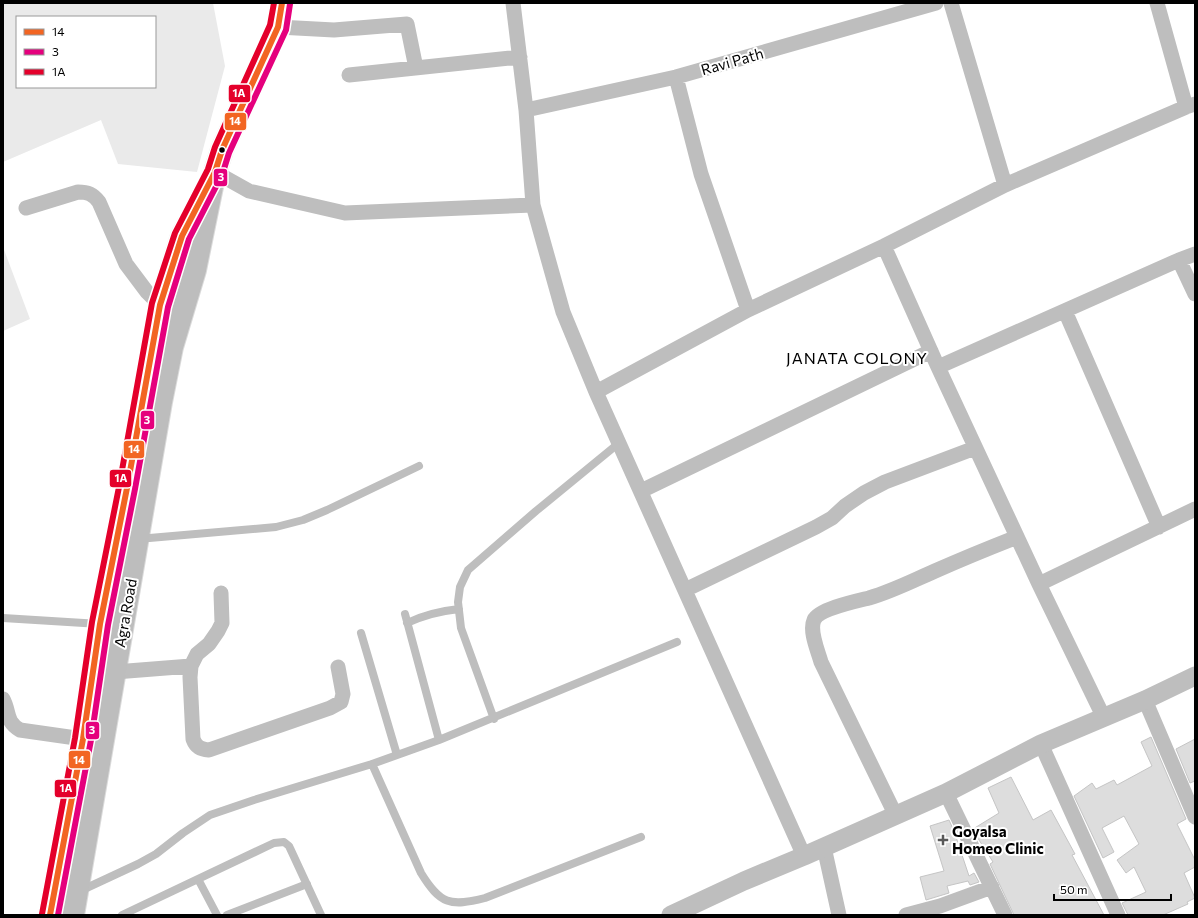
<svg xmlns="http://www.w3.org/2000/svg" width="1198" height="918" font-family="Commissioner,sans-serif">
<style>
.green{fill:#eaeaea;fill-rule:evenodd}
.building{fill:#ddd;stroke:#c5c5c5}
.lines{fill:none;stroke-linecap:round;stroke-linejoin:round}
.trunk-casing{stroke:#dbdbdb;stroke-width:24}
.service{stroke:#bebebe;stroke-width:8}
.minor{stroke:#bebebe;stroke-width:15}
.tertiary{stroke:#bebebe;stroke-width:19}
.trunk{stroke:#bdbdbd;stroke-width:22}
.bus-1-casing{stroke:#fff;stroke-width:9}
.bus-2-casing{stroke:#fff;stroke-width:9}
.bus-3-casing{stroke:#fff;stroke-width:9}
.bus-1{stroke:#f26522;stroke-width:6}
.bus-2{stroke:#e5007d;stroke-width:6}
.bus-3{stroke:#e4002b;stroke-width:6}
.bus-dot{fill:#000;stroke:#fff;stroke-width:1.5}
.poi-dot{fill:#595959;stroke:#fff;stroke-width:1.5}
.labels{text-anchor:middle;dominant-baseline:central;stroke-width:4;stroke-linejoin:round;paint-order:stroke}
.street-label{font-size:15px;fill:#000;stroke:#fff}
.poi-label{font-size:15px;font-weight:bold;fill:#000;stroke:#fff;text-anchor:start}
.neighbourhood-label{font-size:16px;letter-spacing:1px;fill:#000;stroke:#fff}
.line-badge{stroke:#fff;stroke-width:1.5}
.badge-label{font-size:11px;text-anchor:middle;font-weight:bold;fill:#fff}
</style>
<rect width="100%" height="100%" fill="#fff"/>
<path class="green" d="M 3,3 L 213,3 L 225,66 L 197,172 L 118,164 L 101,120 L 3,162 ZM 17,17 L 155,17 L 155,87 L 17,87 Z
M 3,247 L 30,319 L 3,331 Z"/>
<path class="building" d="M 1151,737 L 1186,819 L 1177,824 L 1195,860 L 1195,867 L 1184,873 L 1195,898 L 1187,902 L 1188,904 L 1163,915 L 1128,915 L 1122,903 L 1146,892 L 1134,867 L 1126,873 L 1117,860 L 1139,844 L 1124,816 L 1102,828 L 1114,852 L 1103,858 L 1074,796 L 1092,783 L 1096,789 L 1114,780 L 1117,785 L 1152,766 L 1141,742 Z
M 1195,739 L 1195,781 L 1190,783 L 1176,749 Z
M 1011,777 L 1033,820 L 1051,810 L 1075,854 L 1072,855 L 1104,915 L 1014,915 L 990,864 L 993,862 L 979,840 L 973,829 L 999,813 L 988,788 Z
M 949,820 L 954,831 L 969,876 L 974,873 L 979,882 L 970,885 L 968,881 L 947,886 L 949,893 L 926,900 L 920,877 L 944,871 L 930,826 Z"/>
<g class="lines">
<defs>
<path id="trunk" d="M 50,915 L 83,739 L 100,624 L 127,488 L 160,305 L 182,236 L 203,197
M 73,915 L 161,402 L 172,347 L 195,270 L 215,172 L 222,150 L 278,27 L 282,3"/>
</defs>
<use href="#trunk" class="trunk-casing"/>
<path class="service" d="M 138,539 L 276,527 L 303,520 L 327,510 L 419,466
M 405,614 L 439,740
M 3,618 L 100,624
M 407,623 C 424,615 440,611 459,609
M 361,633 L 397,755
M 494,719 L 461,628 L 458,602 L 460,587 L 468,570 L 536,511 L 619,443
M 372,764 L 421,873 C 440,904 450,907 485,898 L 641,837
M 198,879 L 217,915
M 80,891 L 138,864 L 156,854 L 183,833 L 210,815 L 254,800 L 372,764 L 439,740 L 677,642
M 122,915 L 274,843 L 284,842 L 289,846 L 321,915
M 227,915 L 307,884"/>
<path class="minor" d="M 513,3 L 526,110 L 533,205 L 563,312 L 596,392 L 804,856
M 951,3 L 1005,185
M 1157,3 L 1186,107
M 278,27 L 334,30 L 407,24 L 416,68
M 349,75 L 520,57
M 676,77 L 701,174 L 748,310
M 526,110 L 676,77 L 936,3
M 215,172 L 249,191 L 345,213 L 533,205
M 26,208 L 78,192 C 88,192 93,194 99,202 L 126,264 L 147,292 L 160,305
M 884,246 L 938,367 L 1039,584 L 1104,718
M 1179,260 L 1195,294
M 1065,311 L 1159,527
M 938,367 L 1179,260 L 1195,254
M 596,392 L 748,310 L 884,246 L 1005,185 L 1186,107 L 1195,104
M 641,491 L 931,351
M 1039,584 L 1195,509
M 685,590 L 816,527 L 832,518 L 845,506 L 864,493 L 885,482 L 975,448
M 221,593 L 222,623 L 218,631 L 209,644 L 197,654 L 191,666 L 190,677 L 193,739 C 196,747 200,749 209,750 L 330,708 L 341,702 L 343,694 L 338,667
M 115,672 L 191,666
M 3,699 C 10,712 5,721 20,730 L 83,739
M 1145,700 L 1195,817
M 1041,744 L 1118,915
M 946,793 L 1005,915
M 896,816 L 821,662 C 818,651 809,631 814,620 C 819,609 857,601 869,598 C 893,591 912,581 935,571 C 962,559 989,548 1017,537
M 824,847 L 839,915
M 906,915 L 940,906 L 992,887"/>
<path class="tertiary" d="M 671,915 L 744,881 L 804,856 L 946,793 L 1041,744 L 1145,700 L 1195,676"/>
<use href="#trunk" class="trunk"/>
<defs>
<path id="bus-1" d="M 50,915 L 83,739 L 100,624 L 127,488 L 160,305 L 182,236 L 215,172 L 222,150 L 278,27 L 282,3"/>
<path id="bus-2" d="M 58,915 L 91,740 L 108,625 L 135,489 L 168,307 L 189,239 L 222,175 L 229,153 L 286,30 L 290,4"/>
<path id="bus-3" d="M 42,914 L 75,738 L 92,622 L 119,487 L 152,303 L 175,233 L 208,169 L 215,147 L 270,25 L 274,3"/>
</defs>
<use href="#bus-1" class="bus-1-casing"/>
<use href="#bus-2" class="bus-2-casing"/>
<use href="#bus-3" class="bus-3-casing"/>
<use href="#bus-1" class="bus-1"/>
<use href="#bus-2" class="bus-2"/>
<use href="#bus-3" class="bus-3"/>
</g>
<circle class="bus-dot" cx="222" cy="150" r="3.5"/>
<path class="poi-dot" d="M941 834h4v4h4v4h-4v4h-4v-4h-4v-4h4z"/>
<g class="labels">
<g class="street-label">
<text transform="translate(732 61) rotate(-16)">Ravi Path</text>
<text transform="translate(125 613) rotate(-80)">Agra Road</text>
</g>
<g class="poi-label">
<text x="952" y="831">Goyalsa<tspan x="952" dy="17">Homeo Clinic</tspan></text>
</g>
<g class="neighbourhood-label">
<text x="857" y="357">JANATA COLONY</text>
</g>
</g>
<g class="line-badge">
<rect x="228" y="84" width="23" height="19" rx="4" fill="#e4002b"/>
<rect x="224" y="112" width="23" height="19" rx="4" fill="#f26522"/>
<rect x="213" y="168" width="15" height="19" rx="4" fill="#e5007d"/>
<rect x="140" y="410" width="15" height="20" rx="4" fill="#e5007d"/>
<rect x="123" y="440" width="22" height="19" rx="4" fill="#f26522"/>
<rect x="109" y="469" width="23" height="19" rx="4" fill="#e4002b"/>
<rect x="85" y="721" width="15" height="19" rx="4" fill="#e5007d"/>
<rect x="68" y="750" width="23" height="19" rx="4" fill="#f26522"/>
<rect x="54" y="779" width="23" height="19" rx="4" fill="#e4002b"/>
</g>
<g class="badge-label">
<text x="239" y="97">1A</text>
<text x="235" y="125">14</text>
<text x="221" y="181">3</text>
<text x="147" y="424">3</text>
<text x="134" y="453">14</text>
<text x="121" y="482">1A</text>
<text x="92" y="734">3</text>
<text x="79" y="764">14</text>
<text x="66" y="792">1A</text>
</g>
<rect width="1198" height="918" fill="none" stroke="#000000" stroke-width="8"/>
<rect x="16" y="16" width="140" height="72" fill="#ffffff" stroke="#999999"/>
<rect x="24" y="29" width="20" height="6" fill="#f26522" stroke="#999999"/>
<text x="52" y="36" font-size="12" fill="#000000">14</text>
<rect x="24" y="49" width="20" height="6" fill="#e5007d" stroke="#999999"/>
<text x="52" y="56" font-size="12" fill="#000000">3</text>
<rect x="24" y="69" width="20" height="6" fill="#e4002b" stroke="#999999"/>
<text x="52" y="76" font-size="12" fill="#000000">1A</text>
<path d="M1054 894v6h117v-6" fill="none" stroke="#000000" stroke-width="2"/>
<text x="1060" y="894" font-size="12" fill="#000000" stroke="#ffffff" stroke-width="3" paint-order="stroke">50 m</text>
</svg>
